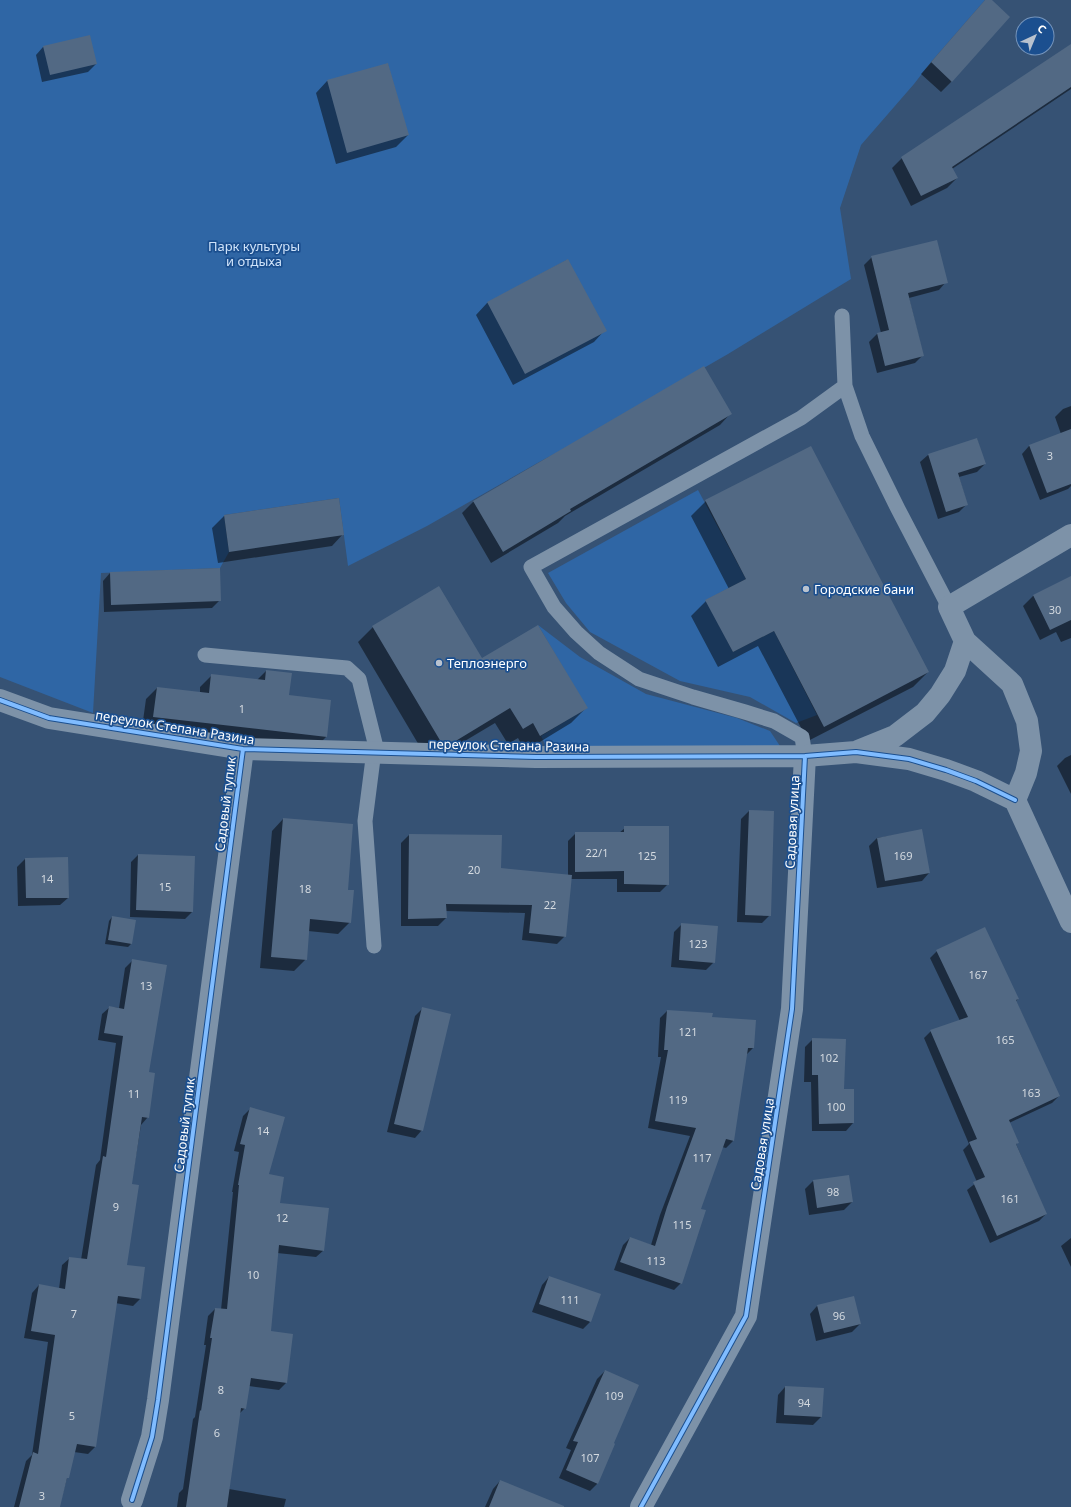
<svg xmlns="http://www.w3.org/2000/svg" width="1071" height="1507" font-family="'Noto Sans',sans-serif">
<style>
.green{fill:#2f66a5}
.shadow{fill:#0007}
.building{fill:#526984}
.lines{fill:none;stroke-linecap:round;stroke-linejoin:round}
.lane{stroke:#7d92a8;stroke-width:15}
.street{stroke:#7d92a8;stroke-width:22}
.cycleway-casing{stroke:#1b4f8f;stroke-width:6}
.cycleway{stroke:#80bcff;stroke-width:4}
.poi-dot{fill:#b9c2ce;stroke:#1b4f8f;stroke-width:1.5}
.labels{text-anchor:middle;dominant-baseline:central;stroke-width:3.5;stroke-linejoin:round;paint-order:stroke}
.number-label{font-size:11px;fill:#d4dae0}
.park-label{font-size:13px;fill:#cfe3fa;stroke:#1b4f8f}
.poi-label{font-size:13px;fill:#fff;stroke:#1b4f8f;text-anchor:start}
.street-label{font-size:13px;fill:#fff;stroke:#1b4f8f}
</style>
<rect width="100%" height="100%" fill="#365274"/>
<path class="green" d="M 0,0 L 985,0 L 931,62 L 914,84 L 861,145 L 840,208 L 851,279 L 728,354 L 558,452 L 541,461 L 427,526 L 348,566 L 339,498 L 224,515 L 229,552 L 220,568 L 101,573 L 93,713 L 0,677 Z
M 698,490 L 746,579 L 706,600 L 733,652 L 774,631 L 817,715 L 796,723 L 750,697 L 680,681 L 590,632 L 566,603 L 548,573 Z
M 538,625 L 580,657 L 646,694 L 737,718 L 770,731 L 780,746 L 547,748 L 541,736 L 587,708 Z"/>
<path class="shadow" d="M 986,0 L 990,0 L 952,81 L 941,92 L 921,74 Z
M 1071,45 L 1071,89 L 952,169 L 957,178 L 947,188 L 911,206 L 892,168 L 902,158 Z
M 43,47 L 96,64 L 88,72 L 42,82 L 36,55 Z
M 388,65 L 408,135 L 396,147 L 336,164 L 316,93 L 327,81 Z
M 872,257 L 946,282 L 939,290 L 909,298 L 923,355 L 915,363 L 877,373 L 869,342 L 877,334 L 881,333 L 864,265 Z
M 567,260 L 605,330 L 594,342 L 513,385 L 476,315 L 487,303 Z
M 1071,406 L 1071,486 L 1068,489 L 1040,500 L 1022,454 L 1029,446 L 1061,434 L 1055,417 L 1063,409 Z
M 731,413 L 720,425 L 565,516 L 558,523 L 491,563 L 462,513 L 473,502 L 541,462 Z
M 977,439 L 985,464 L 977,472 L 959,477 L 967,504 L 959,512 L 938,519 L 920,462 L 928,455 Z
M 338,499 L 343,534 L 332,546 L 218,563 L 212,528 L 224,516 Z
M 706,501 L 928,672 L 913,687 L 808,741 L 758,646 L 718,667 L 691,616 L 706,601 L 729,589 L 691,516 Z
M 110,573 L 220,600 L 212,608 L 104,612 L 103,581 Z
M 1071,577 L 1071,638 L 1061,642 L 1056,632 L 1040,640 L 1023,606 L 1033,596 Z
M 373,627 L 482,660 L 586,708 L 571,723 L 525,751 L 518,738 L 508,744 L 495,723 L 438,757 L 426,757 L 358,642 Z
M 266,671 L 288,696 L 330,701 L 326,737 L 314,749 L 142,728 L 146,699 L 157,688 L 200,693 L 200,687 L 212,675 L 257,680 Z
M 1071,755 L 1071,794 L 1057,766 L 1065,758 Z
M 749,811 L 770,915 L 762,923 L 737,922 L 741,819 Z
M 283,819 L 347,891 L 350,922 L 338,934 L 308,931 L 306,959 L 294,971 L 260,968 L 272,831 Z
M 625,828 L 668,884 L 660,892 L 617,892 L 617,879 L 570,879 L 565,936 L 557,944 L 522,940 L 525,913 L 445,911 L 446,918 L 438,926 L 401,926 L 401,843 L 409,835 L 501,836 L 500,869 L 568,876 L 568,841 L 576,833 L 619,833 Z
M 921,831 L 929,873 L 922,881 L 877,888 L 869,846 L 877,838 Z
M 138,855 L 192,912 L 185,919 L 130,917 L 131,862 Z
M 67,858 L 68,898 L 60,905 L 18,906 L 17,867 L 25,859 Z
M 112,917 L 131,944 L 128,947 L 105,944 L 109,921 Z
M 682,924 L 714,962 L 706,970 L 671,967 L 674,932 Z
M 937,951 L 1018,999 L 1016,1001 L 1059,1096 L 1052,1103 L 1009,1123 L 1017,1143 L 1016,1144 L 1046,1214 L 1039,1221 L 990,1243 L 967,1190 L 977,1182 L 963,1150 L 969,1144 L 924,1038 L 931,1031 L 960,1021 L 930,958 Z
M 133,960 L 148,1073 L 148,1117 L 141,1125 L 131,1185 L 126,1266 L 140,1299 L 133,1306 L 115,1303 L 95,1447 L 88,1454 L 74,1452 L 59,1507 L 14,1507 L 26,1461 L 32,1455 L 48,1342 L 24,1338 L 32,1293 L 39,1285 L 59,1289 L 62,1265 L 70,1258 L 81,1260 L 96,1165 L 100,1160 L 116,1043 L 98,1040 L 102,1014 L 110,1007 L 119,1008 L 125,968 Z
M 423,1008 L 422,1130 L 415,1138 L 387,1132 L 415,1016 Z
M 667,1011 L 711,1018 L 753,1048 L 746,1055 L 733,1141 L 726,1148 L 722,1147 L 700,1210 L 681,1283 L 674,1290 L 614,1270 L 623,1245 L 630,1238 L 651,1245 L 660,1215 L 690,1136 L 648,1128 L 661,1057 L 658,1057 L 660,1018 Z
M 813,1039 L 843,1090 L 853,1123 L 846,1131 L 812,1131 L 811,1082 L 804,1082 L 805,1047 Z
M 250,1109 L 268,1175 L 278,1204 L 324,1250 L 316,1257 L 277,1253 L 269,1331 L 286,1383 L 279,1390 L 249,1386 L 245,1408 L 239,1414 L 229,1489 L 286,1499 L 284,1507 L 177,1507 L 179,1493 L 183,1489 L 193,1419 L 195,1417 L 206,1345 L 204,1345 L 208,1316 L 215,1309 L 221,1310 L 233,1192 L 232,1192 L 239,1152 L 234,1151 L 243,1116 Z
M 813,1181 L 852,1202 L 844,1210 L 809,1215 L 805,1189 Z
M 1071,1238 L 1071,1267 L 1061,1246 Z
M 549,1277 L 590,1322 L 583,1329 L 532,1312 L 542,1285 Z
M 817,1306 L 860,1324 L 852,1332 L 816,1341 L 810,1314 Z
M 605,1371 L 613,1444 L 598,1483 L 590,1491 L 559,1478 L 571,1450 L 566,1448 L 597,1379 Z
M 785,1387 L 821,1417 L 813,1425 L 776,1423 L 778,1395 Z
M 500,1481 L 543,1507 L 485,1507 L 493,1489 Z"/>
<path class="building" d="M 985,0 L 992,0 L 1010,17 L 952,82 L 931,62 Z
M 90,35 L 97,64 L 50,75 L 43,46 Z
M 1071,44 L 1071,87 L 952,167 L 958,178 L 921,196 L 901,157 Z
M 388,63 L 409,135 L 347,153 L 327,80 Z
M 937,240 L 948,283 L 908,293 L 924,356 L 885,366 L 877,333 L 889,330 L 871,256 Z
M 568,259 L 607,331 L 525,374 L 487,302 Z
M 704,366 L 732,414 L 570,509 L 571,511 L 503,552 L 473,501 Z
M 1071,429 L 1071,484 L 1047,493 L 1029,445 Z
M 977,438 L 986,464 L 958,473 L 968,505 L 946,512 L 928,454 Z
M 811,446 L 929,672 L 824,727 L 774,631 L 733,652 L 705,600 L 746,579 L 705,500 Z
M 339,498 L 344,535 L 229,552 L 224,515 Z
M 220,568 L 221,601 L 111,605 L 110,572 Z
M 1071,576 L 1071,620 L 1050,630 L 1033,595 Z
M 439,586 L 482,658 L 538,625 L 588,708 L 540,736 L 533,723 L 523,729 L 510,708 L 454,742 L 441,742 L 372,626 Z
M 266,670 L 292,673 L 289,695 L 331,700 L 327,737 L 153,717 L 157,687 L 209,693 L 211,674 L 265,680 Z
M 749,810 L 774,811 L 771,916 L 745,915 Z
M 283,818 L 353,824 L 348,890 L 354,890 L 351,923 L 310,919 L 307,960 L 271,957 Z
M 624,826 L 669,826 L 669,885 L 624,884 L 624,871 L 575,872 L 575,832 L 624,832 Z
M 922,829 L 930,873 L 885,881 L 877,838 Z
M 409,834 L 502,835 L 501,868 L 572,875 L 566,937 L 529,933 L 532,905 L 446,904 L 447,918 L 408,919 Z
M 138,854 L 195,856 L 193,912 L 136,910 Z
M 68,857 L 69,898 L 26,898 L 25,858 Z
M 112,916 L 136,920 L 132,944 L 108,940 Z
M 681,923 L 718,926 L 715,963 L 679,960 Z
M 985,927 L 1019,999 L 1016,1000 L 1060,1096 L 1009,1120 L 1019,1143 L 1016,1144 L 1047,1214 L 997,1236 L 973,1182 L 985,1177 L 969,1142 L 977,1139 L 930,1030 L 968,1017 L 936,950 Z
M 132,959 L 167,965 L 149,1072 L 155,1073 L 149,1118 L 142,1117 L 132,1184 L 139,1185 L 127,1265 L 145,1267 L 141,1299 L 118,1296 L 96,1447 L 77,1444 L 69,1478 L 67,1478 L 60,1507 L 19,1507 L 33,1452 L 38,1454 L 55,1335 L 31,1331 L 39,1284 L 65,1289 L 69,1257 L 87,1259 L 103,1156 L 106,1157 L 123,1036 L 104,1033 L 109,1006 L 124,1009 Z
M 422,1007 L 451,1014 L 423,1131 L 394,1124 Z
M 667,1010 L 713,1013 L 712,1017 L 756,1020 L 754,1048 L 748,1048 L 734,1141 L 726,1139 L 701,1209 L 706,1210 L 682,1284 L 620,1262 L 630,1237 L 655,1246 L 667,1207 L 696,1128 L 655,1121 L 668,1050 L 664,1050 Z
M 812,1038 L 846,1039 L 844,1089 L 854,1089 L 854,1123 L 819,1124 L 818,1075 L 812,1075 Z
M 250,1107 L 285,1117 L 269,1174 L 284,1177 L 280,1203 L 329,1208 L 324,1251 L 279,1245 L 271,1331 L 293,1334 L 287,1383 L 251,1378 L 246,1409 L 241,1408 L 227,1507 L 186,1507 L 200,1410 L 201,1411 L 212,1338 L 210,1338 L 215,1308 L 227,1309 L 239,1185 L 238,1185 L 245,1145 L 240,1144 Z
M 849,1175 L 853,1202 L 817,1208 L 813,1180 Z
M 549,1276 L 601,1294 L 591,1322 L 539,1304 Z
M 854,1296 L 861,1324 L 824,1333 L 817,1305 Z
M 605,1370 L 639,1385 L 614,1443 L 615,1444 L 598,1484 L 566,1470 L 578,1442 L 573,1441 Z
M 785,1386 L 824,1388 L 822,1417 L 784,1415 Z
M 500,1480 L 564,1506 L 564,1507 L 489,1507 Z"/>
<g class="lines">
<path class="lane" d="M 842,316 L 845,386 L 862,436 L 898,509 L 949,607
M 205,655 L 347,668 L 359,679 L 375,743 L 365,821 L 374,946
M 805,756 L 802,737 L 774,721 L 745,712 L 693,697 L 639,679 L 599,653 L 576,632 L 554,607 L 531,567 L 801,418 L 845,386"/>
<path class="street" d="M 0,700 L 49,718 L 243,749 L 536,757 L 805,756 L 856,752 L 909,759 L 946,770 L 976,781 L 1015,800
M 858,751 L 895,736 L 925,713 L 940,695 L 955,671 L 965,641
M 1015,800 L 1026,773 L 1031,751 L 1027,721 L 1012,684 L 965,641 L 949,607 L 1071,535
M 1015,800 L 1071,922
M 132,1500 L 152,1437 L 158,1400 L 243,749
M 641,1507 L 746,1316 L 792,1009 L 805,756"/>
<defs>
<path id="cycleway" d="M 0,700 L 49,718 L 243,749 L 536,757 L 805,756 L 856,752 L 909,759 L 946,770 L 976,781 L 1015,800
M 132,1500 L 152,1437 L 158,1400 L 243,749
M 641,1507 L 746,1316 L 792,1009 L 805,756"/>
</defs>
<use href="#cycleway" class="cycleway-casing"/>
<use href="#cycleway" class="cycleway"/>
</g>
<g class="poi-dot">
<circle cx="806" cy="589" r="4"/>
<circle cx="439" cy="663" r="4"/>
</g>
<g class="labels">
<g class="number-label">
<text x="1050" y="455">3</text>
<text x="1055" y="609">30</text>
<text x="242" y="708">1</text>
<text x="597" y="852">22/1</text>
<text x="647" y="855">125</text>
<text x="903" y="855">169</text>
<text x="474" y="869">20</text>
<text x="47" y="878">14</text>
<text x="165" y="886">15</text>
<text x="305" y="888">18</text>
<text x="550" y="904">22</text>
<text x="698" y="943">123</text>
<text x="978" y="974">167</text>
<text x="146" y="985">13</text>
<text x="688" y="1031">121</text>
<text x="1005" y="1039">165</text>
<text x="829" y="1057">102</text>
<text x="1031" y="1092">163</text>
<text x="134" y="1093">11</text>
<text x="678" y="1099">119</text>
<text x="836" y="1106">100</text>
<text x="263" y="1130">14</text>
<text x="702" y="1157">117</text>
<text x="833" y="1191">98</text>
<text x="1010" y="1198">161</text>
<text x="116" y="1206">9</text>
<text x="282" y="1217">12</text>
<text x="682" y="1224">115</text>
<text x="656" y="1260">113</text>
<text x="253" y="1274">10</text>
<text x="570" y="1299">111</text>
<text x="74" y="1313">7</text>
<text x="839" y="1315">96</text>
<text x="221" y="1389">8</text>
<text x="614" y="1395">109</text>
<text x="804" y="1402">94</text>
<text x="72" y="1415">5</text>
<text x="217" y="1432">6</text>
<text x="590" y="1457">107</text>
<text x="42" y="1495">3</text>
</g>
<g class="park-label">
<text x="254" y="246">Парк культуры<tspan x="254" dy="15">и отдыха</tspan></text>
</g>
<g class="poi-label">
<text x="814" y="589">Городские бани</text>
<text x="447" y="663">Теплоэнерго</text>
</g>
<g class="street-label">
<text transform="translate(175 727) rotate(9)">переулок Степана Разина</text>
<text transform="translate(509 745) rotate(1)">переулок Степана Разина</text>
<text transform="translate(225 804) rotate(-83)">Садовый тупик</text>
<text transform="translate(792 822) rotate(-87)">Садовая улица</text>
<text transform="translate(184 1125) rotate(-83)">Садовый тупик</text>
<text transform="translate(762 1144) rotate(-81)">Садовая улица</text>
</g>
</g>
<g transform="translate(1035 36) rotate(44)"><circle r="19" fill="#1b4f8f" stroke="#7695bc"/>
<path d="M0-3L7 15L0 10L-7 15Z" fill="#b9c2ce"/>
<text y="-6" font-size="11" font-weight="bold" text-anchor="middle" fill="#ffffff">С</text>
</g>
</svg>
